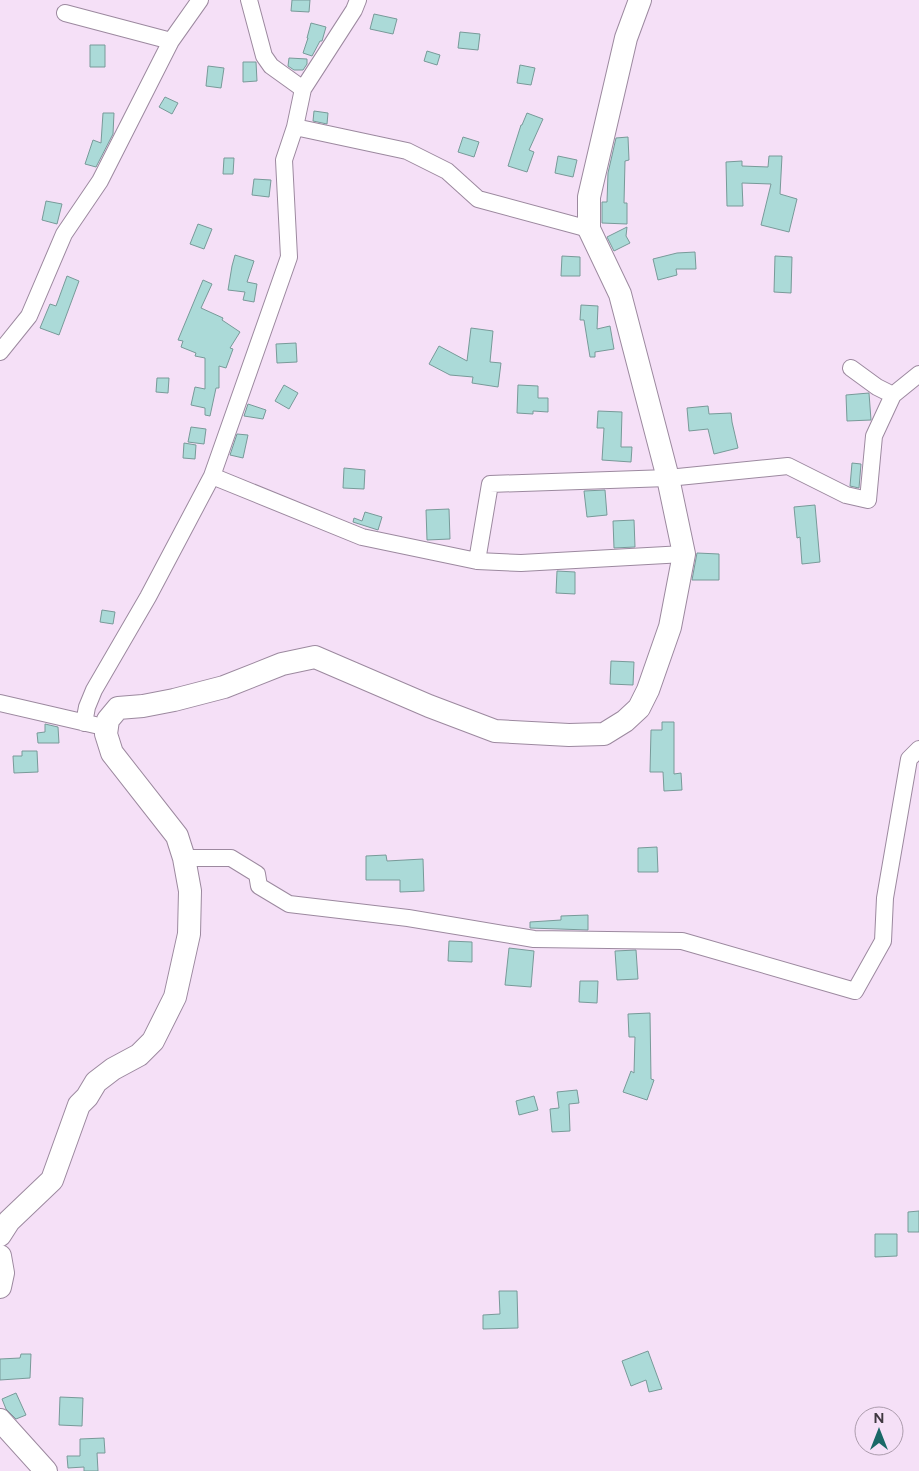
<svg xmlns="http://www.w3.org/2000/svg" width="919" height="1471" font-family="Figtree,sans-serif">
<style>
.building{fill:#abdad8;stroke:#789a99}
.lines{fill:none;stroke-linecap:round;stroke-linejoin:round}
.street-casing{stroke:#9c899f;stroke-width:18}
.secondary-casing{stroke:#9c899f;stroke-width:24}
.street{stroke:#fff;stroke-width:16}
.secondary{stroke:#fff;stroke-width:22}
</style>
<rect width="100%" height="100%" fill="#f5e0f7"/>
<path class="building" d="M 292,0 L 310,0 L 309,12 L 291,11 Z
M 374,14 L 397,19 L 393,34 L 370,29 Z
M 311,23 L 326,27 L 322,41 L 320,41 L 312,56 L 303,53 L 308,38 L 307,38 Z
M 460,32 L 480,34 L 478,50 L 458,48 Z
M 90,45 L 105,45 L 105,67 L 90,67 Z
M 427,51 L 440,55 L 437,65 L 424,61 Z
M 289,58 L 307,59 L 307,64 L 303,70 L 294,70 L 288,66 Z
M 243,62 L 256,62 L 257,81 L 243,82 Z
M 520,65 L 535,68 L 531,85 L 517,83 Z
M 208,66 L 224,68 L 221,88 L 206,86 Z
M 165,97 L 178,103 L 172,114 L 159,107 Z
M 314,111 L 328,113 L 327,124 L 313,121 Z
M 103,113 L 114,113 L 113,134 L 96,167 L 85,164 L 93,140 L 101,143 Z
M 527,113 L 543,119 L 529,150 L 534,152 L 527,172 L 508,166 L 521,125 L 522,125 Z
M 463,137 L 479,142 L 474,157 L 458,152 Z
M 628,137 L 629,160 L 625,161 L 624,203 L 627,203 L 627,224 L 602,223 L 602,202 L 607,202 L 608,173 L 616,138 Z
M 558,156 L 577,160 L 573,177 L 555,173 Z
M 769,156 L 782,156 L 780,194 L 797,199 L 789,232 L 761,225 L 771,184 L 742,183 L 743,206 L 727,206 L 726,162 L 742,161 L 742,166 L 768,167 Z
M 224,158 L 234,158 L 233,174 L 223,174 Z
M 254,179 L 271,180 L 269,197 L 252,195 Z
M 46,201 L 62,204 L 57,224 L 42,220 Z
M 198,224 L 212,229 L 204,249 L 190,244 Z
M 627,227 L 626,236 L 630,243 L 614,251 L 607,237 Z
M 695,252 L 696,269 L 676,269 L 677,275 L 658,280 L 653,259 L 677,253 Z
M 235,255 L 254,261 L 247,282 L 257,284 L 254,302 L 243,300 L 245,292 L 228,290 L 232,266 Z
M 562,256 L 580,257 L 580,276 L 561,276 Z
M 775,256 L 792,257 L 791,293 L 774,292 Z
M 67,276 L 79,281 L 59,335 L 40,328 L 50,304 L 56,306 Z
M 203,280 L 212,284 L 201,308 L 223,318 L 222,320 L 240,332 L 230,348 L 233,349 L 226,368 L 219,366 L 219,388 L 216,388 L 210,416 L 205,415 L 205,408 L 191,405 L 195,387 L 205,389 L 205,358 L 195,356 L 196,353 L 181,347 L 183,341 L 178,340 Z
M 581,305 L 598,306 L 597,329 L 610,326 L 614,349 L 595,352 L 595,357 L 590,357 L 584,320 L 580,320 Z
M 471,328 L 493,331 L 490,362 L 501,363 L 498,387 L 472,383 L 473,377 L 450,375 L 429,364 L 439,346 L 467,361 Z
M 296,343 L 297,362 L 277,363 L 276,344 Z
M 157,378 L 169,378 L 168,393 L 156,392 Z
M 284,385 L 298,393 L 289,409 L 275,401 Z
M 518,385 L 538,386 L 538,398 L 548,398 L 548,412 L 533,411 L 533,414 L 517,413 Z
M 869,393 L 871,420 L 847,421 L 846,395 Z
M 248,404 L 266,410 L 263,419 L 244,416 Z
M 708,406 L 709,414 L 731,413 L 732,422 L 738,448 L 714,454 L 708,429 L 689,431 L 687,408 Z
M 598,411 L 622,412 L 621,447 L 632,447 L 631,462 L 602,460 L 604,428 L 597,428 Z
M 191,427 L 206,429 L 204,444 L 188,442 Z
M 237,434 L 248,435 L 243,458 L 230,455 Z
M 184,443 L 196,445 L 195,459 L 183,458 Z
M 852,463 L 861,464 L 859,488 L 850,486 Z
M 344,468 L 365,470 L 364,489 L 343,488 Z
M 605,490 L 607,515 L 587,517 L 584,491 Z
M 815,505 L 820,562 L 802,564 L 800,537 L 797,538 L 794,507 Z
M 449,509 L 450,539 L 427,540 L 426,510 Z
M 365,512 L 382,517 L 378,530 L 353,522 L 354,518 L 362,521 Z
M 634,520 L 635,547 L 614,548 L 613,521 Z
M 697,553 L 719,554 L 719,580 L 692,580 Z
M 557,571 L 575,572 L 575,594 L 556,593 Z
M 102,610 L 115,612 L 113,624 L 100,622 Z
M 611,661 L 634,662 L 633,685 L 610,684 Z
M 662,722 L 674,722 L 674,774 L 681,773 L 682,790 L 664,791 L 663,772 L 650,772 L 651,730 L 662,730 Z
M 45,724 L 58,727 L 59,743 L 38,743 L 37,733 L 45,732 Z
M 22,751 L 37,751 L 38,772 L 14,773 L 13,756 L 22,756 Z
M 657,847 L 658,872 L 638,872 L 638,848 Z
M 386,855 L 387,861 L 423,859 L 424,891 L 400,892 L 400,880 L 366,880 L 366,856 Z
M 588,915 L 588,930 L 530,928 L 530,922 L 561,920 L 561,916 Z
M 449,941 L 472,942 L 472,962 L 448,961 Z
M 509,948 L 534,951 L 531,987 L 505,985 Z
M 636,950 L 638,979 L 617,980 L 615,951 Z
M 580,981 L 598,981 L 597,1003 L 579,1002 Z
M 650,1013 L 651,1079 L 654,1080 L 647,1100 L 623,1092 L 631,1071 L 634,1073 L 635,1037 L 629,1037 L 628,1014 Z
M 577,1090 L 579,1103 L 569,1104 L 570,1131 L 552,1132 L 550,1109 L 559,1108 L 557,1092 Z
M 534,1096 L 538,1110 L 519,1115 L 516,1101 Z
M 919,1211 L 919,1232 L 908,1232 L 908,1212 Z
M 875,1234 L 897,1234 L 897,1256 L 875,1257 Z
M 499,1291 L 517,1291 L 518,1328 L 483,1329 L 483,1315 L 500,1314 Z
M 648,1351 L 662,1389 L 649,1392 L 646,1380 L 631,1386 L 622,1361 Z
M 21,1354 L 31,1354 L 30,1378 L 0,1380 L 0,1359 L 20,1358 Z
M 16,1393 L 26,1415 L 16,1419 L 6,1409 L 2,1399 Z
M 60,1397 L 83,1398 L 82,1426 L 59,1425 Z
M 104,1438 L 105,1453 L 97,1453 L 98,1471 L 84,1471 L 84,1467 L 68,1468 L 67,1456 L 80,1456 L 80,1439 Z"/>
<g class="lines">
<defs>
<path id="street" d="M 249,0 L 264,56 L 271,66 L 303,89
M 65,13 L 171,41
M 295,127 L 407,151 L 447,171 L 478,199 L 589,229
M 0,352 L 29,316 L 64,234 L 100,181 L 171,41 L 200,0
M 851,368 L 877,387 L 893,395
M 212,476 L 362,537 L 477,561 L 521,563 L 684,554
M 477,561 L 490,484 L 668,478 L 788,466 L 846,495 L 868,500 L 874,436 L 893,395 L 919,374
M 0,703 L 95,725
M 84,723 L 87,707 L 94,690 L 148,597 L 212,476 L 289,257 L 284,160 L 295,127 L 303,89 L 354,10 L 358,0
M 184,858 L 231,858 L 257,874 L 259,886 L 289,904 L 408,918 L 534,939 L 682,941 L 855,991 L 883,941 L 885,898 L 909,759 L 919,749"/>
<path id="secondary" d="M 0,1235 L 9,1221 L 52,1180 L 79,1105 L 87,1097 L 96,1082 L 113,1069 L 139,1055 L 153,1041 L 175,997 L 189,934 L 190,891 L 184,858 L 177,836 L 112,753 L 106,734 L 108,720 L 118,708 L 143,706 L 174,700 L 224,687 L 282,664 L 315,657 L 429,706 L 495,731 L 569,735 L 604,734 L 625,721 L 639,708 L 648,690 L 670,627 L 684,554 L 668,478 L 620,294 L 589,229 L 589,197 L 626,38 L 640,0
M 0,1256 L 3,1273 L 0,1287
M 0,1420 L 46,1471"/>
</defs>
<use href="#street" class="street-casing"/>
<use href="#secondary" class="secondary-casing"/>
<use href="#street" class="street"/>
<use href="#secondary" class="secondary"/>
</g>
<g transform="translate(879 1431)"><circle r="24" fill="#f5e0f7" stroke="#ad9dae"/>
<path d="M0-4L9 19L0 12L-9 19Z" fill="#1a6867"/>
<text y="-8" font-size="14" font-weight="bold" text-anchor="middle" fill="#403841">N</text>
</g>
</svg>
